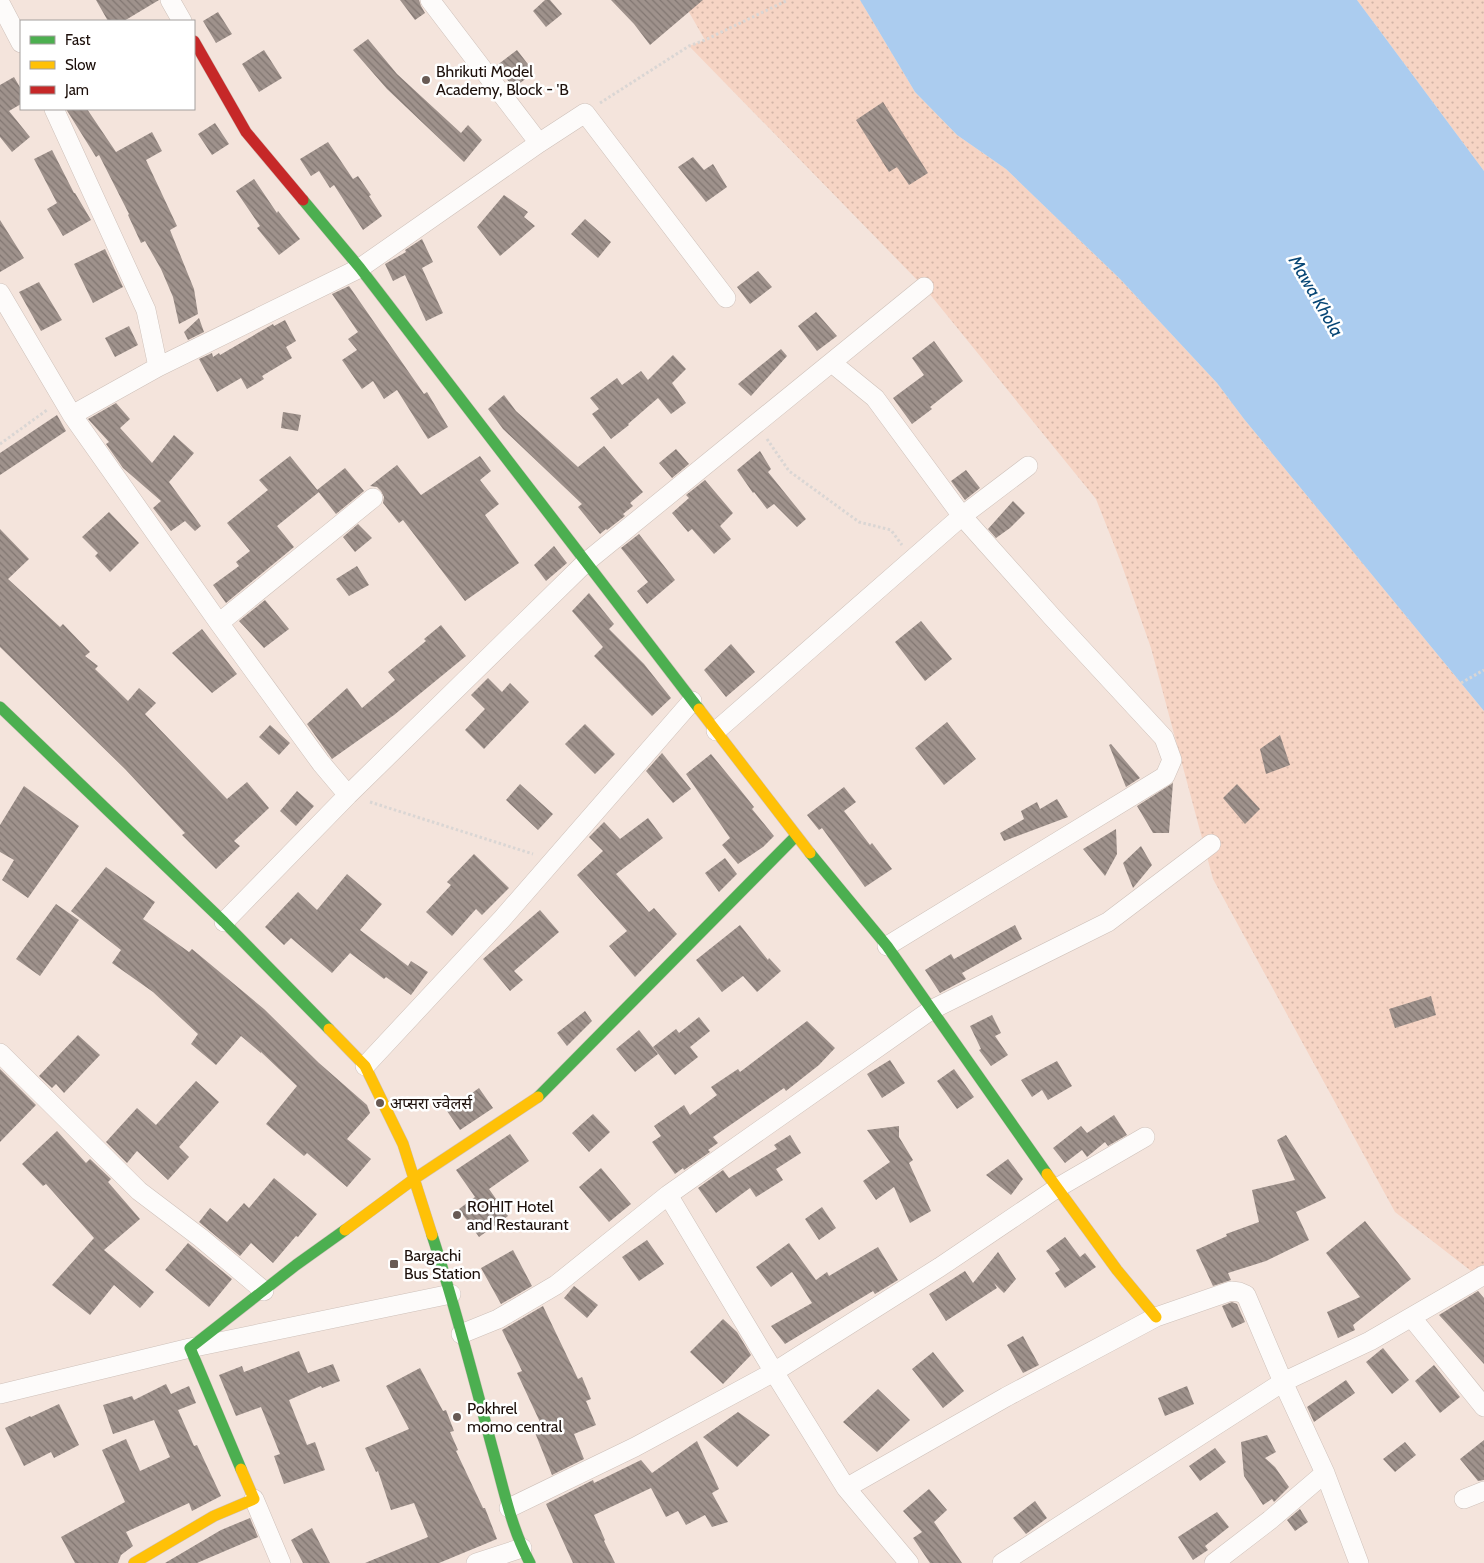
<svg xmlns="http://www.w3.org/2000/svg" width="1484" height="1563" font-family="Cabin,'Noto Sans Devanagari',sans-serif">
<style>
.grass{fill:url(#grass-dots)}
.water{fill:#abccef}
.building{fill:url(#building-back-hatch)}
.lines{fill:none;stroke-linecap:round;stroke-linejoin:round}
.street-casing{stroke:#cec0b9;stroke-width:20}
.fast-casing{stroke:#cec0b9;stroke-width:12}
.slow-casing{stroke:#cec0b9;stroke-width:12}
.jam-casing{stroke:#cec0b9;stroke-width:12}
.path{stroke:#dad6d4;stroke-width:3;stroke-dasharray:2.5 2.5;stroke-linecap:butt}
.street{stroke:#fdfbfa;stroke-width:19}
.fast{stroke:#4caf50;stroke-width:11}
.slow{stroke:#ffc107;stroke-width:11}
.jam{stroke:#c62828;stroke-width:11}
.poi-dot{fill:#685a54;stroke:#fff;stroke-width:2}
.labels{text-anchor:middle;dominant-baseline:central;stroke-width:5;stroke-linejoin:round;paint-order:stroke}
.poi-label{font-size:16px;fill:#1c0f0a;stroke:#fff;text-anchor:start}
.water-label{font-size:18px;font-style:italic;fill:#074675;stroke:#fff}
</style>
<defs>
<pattern id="grass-dots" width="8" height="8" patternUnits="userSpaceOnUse" patternTransform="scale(1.25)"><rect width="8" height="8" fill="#f6d4c4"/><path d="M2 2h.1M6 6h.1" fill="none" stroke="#d2b5a7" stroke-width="1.8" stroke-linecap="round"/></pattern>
<pattern id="building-back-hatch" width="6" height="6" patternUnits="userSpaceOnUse" patternTransform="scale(1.25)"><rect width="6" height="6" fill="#9f928c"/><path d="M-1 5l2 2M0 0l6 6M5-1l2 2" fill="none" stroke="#817671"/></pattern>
</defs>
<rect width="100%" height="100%" fill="#f4e4dc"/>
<path class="grass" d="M 682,0 L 860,0 L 915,92 L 957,135 L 1006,169 L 1120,279 L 1217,383 L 1244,419 L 1484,711 L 1484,1281 L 1395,1212 L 1213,879 L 1151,648 L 1120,560 L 1096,499 L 924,287 L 689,46 L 705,40 Z
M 1357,0 L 1484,0 L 1484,171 Z"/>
<path class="water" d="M 860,0 L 1357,0 L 1484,171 L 1484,711 L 1244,419 L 1217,383 L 1120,279 L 1006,169 L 957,135 L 915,92 Z"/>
<path class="building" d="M 96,0 L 159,0 L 124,21 L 108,21 Z
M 400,0 L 419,0 L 421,6 L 425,13 L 415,20 Z
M 545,0 L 550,0 L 562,14 L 546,27 L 533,11 Z
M 611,0 L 703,0 L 650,45 L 634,24 Z
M 218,12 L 232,34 L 216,43 L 203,21 Z
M 368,39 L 397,74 L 461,133 L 468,125 L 482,140 L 464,162 L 387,89 L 353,50 Z
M 264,50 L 282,78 L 259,92 L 242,64 Z
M 517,50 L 534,72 L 514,88 L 496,66 Z
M 14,77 L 21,89 L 21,104 L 9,111 L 30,137 L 12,152 L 0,137 L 0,85 Z
M 883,102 L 928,173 L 909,185 L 897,167 L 889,172 L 856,120 Z
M 66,109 L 87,109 L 116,152 L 152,132 L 162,151 L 146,160 L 177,226 L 170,230 L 194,289 L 198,314 L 179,324 L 173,297 L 161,269 L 145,241 L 141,243 L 128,215 L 129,214 L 99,155 L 96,157 Z
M 215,123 L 229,144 L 212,155 L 198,134 Z
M 328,142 L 353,179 L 358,176 L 371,195 L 369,196 L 382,216 L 363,230 L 334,185 L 330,188 L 319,171 L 311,176 L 300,159 Z
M 52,150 L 74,193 L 75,193 L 91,220 L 63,236 L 47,209 L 57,203 L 34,159 Z
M 693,157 L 704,170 L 713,164 L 727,187 L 706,202 L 678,167 Z
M 254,179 L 277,213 L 278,211 L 300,239 L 279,255 L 257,228 L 260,226 L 236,191 Z
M 504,195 L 528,212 L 524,217 L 535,226 L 500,256 L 477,227 Z
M 585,219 L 611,242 L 598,258 L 571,234 Z
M 0,220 L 24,258 L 0,272 Z
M 422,239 L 433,262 L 422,268 L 443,313 L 426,321 L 405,275 L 393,281 L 385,264 L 406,252 L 405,250 Z
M 105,249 L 123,287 L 93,303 L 74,264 Z
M 758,271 L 772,287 L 750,304 L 737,287 Z
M 39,282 L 62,320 L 41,331 L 19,292 Z
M 349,286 L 424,394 L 427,392 L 448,427 L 428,439 L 397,390 L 384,399 L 373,381 L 362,389 L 342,360 L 357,350 L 348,339 L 358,332 L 332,294 Z
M 816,312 L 837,336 L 817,351 L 798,326 Z
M 199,318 L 204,332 L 188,340 L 184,332 Z
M 285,320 L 296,341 L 286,347 L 292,358 L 262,376 L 264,379 L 247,389 L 241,378 L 217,392 L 199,359 L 212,353 L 213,357 L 219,353 L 220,355 L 273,324 L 274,326 Z
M 129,326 L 138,345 L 115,357 L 105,338 Z
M 934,341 L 963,381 L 930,407 L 932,409 L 912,424 L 893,398 L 924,375 L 912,358 Z
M 781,349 L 787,356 L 751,396 L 738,384 Z
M 673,355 L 686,369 L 672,383 L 686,403 L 671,414 L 658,398 L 628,424 L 629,425 L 611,439 L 592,414 L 599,409 L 590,398 L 617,378 L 622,385 L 641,371 L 648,380 Z
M 504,395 L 516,411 L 578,467 L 604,446 L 643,492 L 630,503 L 633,506 L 623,514 L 625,516 L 607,530 L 606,529 L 600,534 L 578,507 L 582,504 L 503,429 L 488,409 Z
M 116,403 L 130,419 L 120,428 L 152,463 L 174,435 L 194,453 L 169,482 L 201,526 L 195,531 L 185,521 L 171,531 L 153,508 L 161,501 L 123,468 L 106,444 L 109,442 L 88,419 Z
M 283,412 L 301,415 L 298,431 L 281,428 Z
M 57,415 L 66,431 L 0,475 L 0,453 Z
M 676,449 L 689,464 L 672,478 L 659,463 Z
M 760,451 L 771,469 L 768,472 L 806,519 L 797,527 L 774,504 L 767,509 L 754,492 L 753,493 L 737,470 Z
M 290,456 L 319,492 L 277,526 L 294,547 L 226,603 L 213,585 L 239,566 L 236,562 L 250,551 L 227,523 L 268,490 L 259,480 Z
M 480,456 L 491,471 L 480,480 L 499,504 L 485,515 L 519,563 L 465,601 L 403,520 L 399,523 L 383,503 L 384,497 L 381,491 L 377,487 L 370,486 L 397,465 L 421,495 Z
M 345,468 L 364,491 L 336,514 L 317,490 Z
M 966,470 L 980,488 L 965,500 L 951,481 Z
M 705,480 L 733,513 L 720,526 L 731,539 L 714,554 L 692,529 L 688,532 L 672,513 L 689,498 L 686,495 Z
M 1013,501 L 1025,513 L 1010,528 L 996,538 L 988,529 Z
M 109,512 L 139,543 L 110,572 L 95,556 L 98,553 L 82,537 Z
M 358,524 L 372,538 L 355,552 L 343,537 Z
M 0,529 L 29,559 L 8,579 L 60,627 L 63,624 L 90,652 L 85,656 L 98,666 L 95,669 L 128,701 L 139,688 L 156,703 L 145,714 L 227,799 L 247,782 L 269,808 L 234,841 L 240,846 L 216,869 L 182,835 L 185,833 L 125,769 L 0,647 Z
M 639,534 L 675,580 L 647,604 L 637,591 L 648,582 L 621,548 Z
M 554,546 L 567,563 L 546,581 L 534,565 Z
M 357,566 L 369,585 L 349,596 L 336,579 Z
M 589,593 L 614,624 L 609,629 L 644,664 L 671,698 L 652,716 L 594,656 L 603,647 L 572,611 Z
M 265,600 L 289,629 L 264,648 L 239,621 Z
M 921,621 L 952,659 L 925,681 L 895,642 Z
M 441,625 L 466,656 L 394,715 L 332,759 L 307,724 L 347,688 L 362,708 L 395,680 L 388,672 L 426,641 L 424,639 Z
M 202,629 L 237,674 L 212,693 L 172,653 Z
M 731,644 L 755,672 L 726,697 L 704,670 Z
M 488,678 L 502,692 L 510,683 L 529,702 L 484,749 L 465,730 L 485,709 L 471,695 Z
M 947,722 L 976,759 L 944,785 L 915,748 Z
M 585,724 L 615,754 L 595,774 L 565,744 Z
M 270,725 L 290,743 L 279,755 L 259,737 Z
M 1280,735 L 1290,765 L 1266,774 L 1260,749 Z
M 1111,744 L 1140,778 L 1126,787 L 1109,745 Z
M 662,753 L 691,789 L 673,803 L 646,771 Z
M 711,754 L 738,787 L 754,807 L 752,809 L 774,836 L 763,847 L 738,864 L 722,845 L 730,838 L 686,774 Z
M 1173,783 L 1169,833 L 1153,833 L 1137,806 Z
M 520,784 L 553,814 L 538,830 L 506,800 Z
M 1237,784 L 1260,809 L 1245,824 L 1223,798 Z
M 24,786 L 79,826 L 28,898 L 2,880 L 14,860 L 0,852 L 0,825 Z
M 844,787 L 856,802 L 844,811 L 870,845 L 872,843 L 892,869 L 865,887 L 822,828 L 819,830 L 807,815 Z
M 297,791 L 314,806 L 296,826 L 280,811 Z
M 1057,799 L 1068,817 L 1004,841 L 1000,833 L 1024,819 L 1021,811 L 1037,802 L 1040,809 Z
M 648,818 L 663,838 L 616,874 L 649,912 L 654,908 L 677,934 L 635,977 L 609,946 L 627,931 L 577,875 L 603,851 L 589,837 L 604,822 L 620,839 Z
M 1116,829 L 1117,854 L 1105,876 L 1083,849 Z
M 1141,846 L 1152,865 L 1133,888 L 1123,863 Z
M 474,854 L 509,888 L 482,915 L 476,909 L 452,936 L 426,912 L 451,885 L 447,882 Z
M 725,858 L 737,874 L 719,892 L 705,873 Z
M 106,867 L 155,902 L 143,919 L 189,952 L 192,949 L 264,1009 L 319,1063 L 367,1105 L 370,1113 L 347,1139 L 371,1159 L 347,1187 L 307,1153 L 304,1156 L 266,1124 L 297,1086 L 261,1052 L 261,1053 L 241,1036 L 216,1065 L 191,1044 L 198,1034 L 153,992 L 112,963 L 121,950 L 71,911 Z
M 347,874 L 382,904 L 360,930 L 408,966 L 411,961 L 428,972 L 411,995 L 386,977 L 384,979 L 350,953 L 332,973 L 291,938 L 284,945 L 265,927 L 298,892 L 317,910 Z
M 56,904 L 79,920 L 40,976 L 16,959 Z
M 540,910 L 559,932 L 514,971 L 523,980 L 510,991 L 483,959 Z
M 740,925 L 768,960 L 769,958 L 781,971 L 757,992 L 743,976 L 722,992 L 696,960 Z
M 1015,925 L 1022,939 L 962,973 L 966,979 L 940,993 L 925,970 L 951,954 L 954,959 Z
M 1431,996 L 1436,1015 L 1395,1028 L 1389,1009 Z
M 585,1011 L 592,1021 L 567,1046 L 557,1033 Z
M 992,1015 L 1001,1033 L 995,1036 L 1008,1055 L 991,1066 L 979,1050 L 981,1049 L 970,1026 Z
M 699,1017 L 710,1031 L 690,1047 L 698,1057 L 675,1075 L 653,1047 L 676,1029 L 679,1033 Z
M 807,1021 L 835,1048 L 819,1065 L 786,1091 L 784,1088 L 713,1137 L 718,1143 L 708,1150 L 710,1152 L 684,1170 L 683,1168 L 675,1174 L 652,1142 L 661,1136 L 654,1126 L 684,1105 L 690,1115 L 717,1095 L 711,1087 L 738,1069 L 740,1072 Z
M 639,1030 L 658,1054 L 635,1072 L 616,1049 Z
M 78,1035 L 100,1055 L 64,1093 L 56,1084 L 52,1088 L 39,1076 Z
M 890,1060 L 905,1083 L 882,1098 L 867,1074 Z
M 1057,1061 L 1072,1086 L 1048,1100 L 1042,1090 L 1032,1097 L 1021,1080 Z
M 0,1069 L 36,1105 L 0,1142 Z
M 954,1069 L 974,1097 L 957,1109 L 937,1081 Z
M 196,1081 L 219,1102 L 179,1147 L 189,1157 L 168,1180 L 137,1151 L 127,1163 L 106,1142 L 137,1108 L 156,1125 Z
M 479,1088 L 493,1108 L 460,1130 L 447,1111 Z
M 593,1114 L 610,1132 L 589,1152 L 572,1133 Z
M 1114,1115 L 1127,1135 L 1108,1146 L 1105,1142 L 1087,1157 L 1082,1150 L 1065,1163 L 1053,1148 L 1081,1126 L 1087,1133 Z
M 899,1126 L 899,1137 L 913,1160 L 909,1163 L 931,1211 L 910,1223 L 894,1187 L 876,1200 L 863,1181 L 890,1162 L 867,1130 Z
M 57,1131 L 86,1163 L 90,1159 L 111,1179 L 108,1182 L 140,1219 L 104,1250 L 154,1292 L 140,1308 L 114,1285 L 90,1315 L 52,1285 L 94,1238 L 46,1184 L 43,1186 L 22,1164 Z
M 510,1134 L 529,1161 L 489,1189 L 508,1216 L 479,1237 L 459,1209 L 475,1197 L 456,1170 Z
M 790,1135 L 801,1153 L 776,1169 L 783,1180 L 756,1197 L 750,1188 L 716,1213 L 698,1188 L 723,1170 L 729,1178 L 777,1149 L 774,1145 Z
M 1286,1135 L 1326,1198 L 1296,1212 L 1309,1240 L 1266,1261 L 1228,1273 L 1231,1280 L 1213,1286 L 1196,1250 L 1227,1236 L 1226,1234 L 1259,1222 L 1252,1190 L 1295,1180 L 1277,1140 Z
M 1008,1159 L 1023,1179 L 1011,1195 L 986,1175 Z
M 601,1168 L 631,1204 L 609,1222 L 579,1187 Z
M 274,1178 L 317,1214 L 298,1237 L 296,1236 L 273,1263 L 251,1243 L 240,1256 L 199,1222 L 210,1208 L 227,1222 L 244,1203 L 249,1208 Z
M 822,1207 L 836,1228 L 819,1240 L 805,1219 Z
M 1365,1221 L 1411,1279 L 1353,1325 L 1355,1330 L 1338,1338 L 1327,1312 L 1360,1297 L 1326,1253 Z
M 1065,1237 L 1080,1257 L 1085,1253 L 1096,1267 L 1065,1288 L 1055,1273 L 1060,1270 L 1046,1251 Z
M 647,1240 L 664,1264 L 639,1281 L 622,1257 Z
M 188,1243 L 232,1279 L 209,1307 L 165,1270 Z
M 789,1243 L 816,1280 L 827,1272 L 829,1276 L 878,1247 L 898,1280 L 875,1294 L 873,1291 L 785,1344 L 771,1326 L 812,1303 L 792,1272 L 771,1287 L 756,1267 Z
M 513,1250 L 532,1286 L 501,1304 L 481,1268 Z
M 998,1252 L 1016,1279 L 1004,1293 L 994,1283 L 997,1288 L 946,1321 L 929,1294 L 965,1271 L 973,1283 Z
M 574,1286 L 598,1305 L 587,1318 L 564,1298 Z
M 1478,1291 L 1484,1298 L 1484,1364 L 1439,1315 Z
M 1232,1302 L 1237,1304 L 1245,1322 L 1232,1328 L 1222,1306 Z
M 543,1306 L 578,1379 L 582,1377 L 591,1399 L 586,1401 L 596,1425 L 574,1434 L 584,1459 L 552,1475 L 532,1425 L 540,1422 L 517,1373 L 522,1371 L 502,1330 Z
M 723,1319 L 737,1332 L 751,1355 L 723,1384 L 690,1352 Z
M 1023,1336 L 1039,1365 L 1023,1373 L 1007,1345 Z
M 1383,1348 L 1409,1380 L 1392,1394 L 1366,1362 Z
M 299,1351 L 308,1373 L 333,1364 L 340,1381 L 322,1388 L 321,1386 L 289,1400 L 307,1445 L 315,1442 L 325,1470 L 284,1484 L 274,1456 L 280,1454 L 261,1407 L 236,1416 L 219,1375 L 242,1366 L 244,1372 Z
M 933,1352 L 964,1391 L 943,1408 L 912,1369 Z
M 1434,1365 L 1460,1397 L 1440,1413 L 1415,1381 Z
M 420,1368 L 443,1411 L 446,1410 L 454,1431 L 450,1432 L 458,1450 L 456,1451 L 483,1508 L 485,1508 L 497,1539 L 439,1563 L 365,1563 L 428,1537 L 414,1503 L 391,1510 L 378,1471 L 376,1472 L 365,1448 L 409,1429 L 386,1386 Z
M 1346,1380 L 1355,1393 L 1314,1422 L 1307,1407 Z
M 166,1384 L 171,1394 L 189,1386 L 196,1403 L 178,1410 L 194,1446 L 197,1445 L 221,1496 L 192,1511 L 189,1503 L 126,1532 L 133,1546 L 121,1555 L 118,1563 L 75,1563 L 61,1537 L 125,1502 L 102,1450 L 126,1439 L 140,1471 L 170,1457 L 154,1420 L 113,1434 L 103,1405 L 132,1396 L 134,1400 Z
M 1187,1386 L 1194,1404 L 1165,1416 L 1158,1398 Z
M 878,1389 L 910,1420 L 877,1452 L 843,1422 Z
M 59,1404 L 79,1445 L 54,1458 L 51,1452 L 24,1466 L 5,1428 L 30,1416 L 31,1417 Z
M 738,1412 L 770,1435 L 737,1467 L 703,1437 Z
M 1267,1435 L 1276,1452 L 1265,1458 L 1275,1467 L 1289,1487 L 1274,1502 L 1272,1499 L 1263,1505 L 1244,1476 L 1241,1442 Z
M 1484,1440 L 1484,1480 L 1478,1481 L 1460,1459 Z
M 697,1441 L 719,1489 L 712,1493 L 728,1522 L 712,1527 L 705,1515 L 686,1525 L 678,1511 L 666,1517 L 651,1488 L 594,1515 L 605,1540 L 604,1541 L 615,1563 L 573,1563 L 546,1504 L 593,1480 L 594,1483 L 641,1460 L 652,1473 Z
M 1405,1442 L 1416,1455 L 1395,1472 L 1383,1459 Z
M 1215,1448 L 1226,1462 L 1200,1481 L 1189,1466 Z
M 929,1489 L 947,1510 L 934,1522 L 962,1563 L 930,1563 L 913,1538 L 922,1532 L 903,1511 Z
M 1035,1501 L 1047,1518 L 1026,1534 L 1013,1518 Z
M 1300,1509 L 1308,1522 L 1295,1531 L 1287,1520 Z
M 1217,1512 L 1229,1527 L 1205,1546 L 1208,1550 L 1193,1560 L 1178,1537 Z
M 250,1518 L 258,1537 L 197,1563 L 165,1563 L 221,1530 Z
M 312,1528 L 330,1563 L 303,1563 L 291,1540 Z"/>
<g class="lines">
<defs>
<path id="street" d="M 170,0 L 182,21
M 0,3 L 21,43
M 54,109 L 146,310 L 158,367
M 539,143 L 585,113 L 726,298
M 0,293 L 72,415 L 219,623 L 321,763 L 348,795
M 72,415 L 158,367 L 360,268 L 539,143 L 430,0
M 219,623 L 373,498
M 716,731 L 962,516 L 875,398 L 832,363
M 224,922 L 348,795 L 585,563 L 924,287
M 887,946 L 1165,776 L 1172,760 L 1164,738 L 1053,618 L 962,516 L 1028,466
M 0,1053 L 139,1191 L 201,1238 L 264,1291
M 365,1066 L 502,919 L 692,701
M 668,1195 L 774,1372 L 846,1488 L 909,1563
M 1412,1318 L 1484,1407
M 461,1334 L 498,1319 L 556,1285 L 668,1195 L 931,1010 L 1108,922 L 1211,844
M 0,1394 L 190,1348 L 451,1294
M 846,1488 L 1006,1397 L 1156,1317 L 1231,1291 L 1239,1292 L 1246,1295 L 1283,1382 L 1325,1473 L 1359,1563
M 254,1499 L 281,1563
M 1464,1499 L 1484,1491
M 509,1508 L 635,1447 L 774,1372 L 940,1267 L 1057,1188 L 1145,1137
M 476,1563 L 522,1548
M 1002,1563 L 1283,1382 L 1370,1341 L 1484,1275
M 1214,1563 L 1270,1520 L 1325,1473"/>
<path id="fast" d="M 303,200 L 360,268 L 699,709
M 0,707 L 224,922 L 329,1029
M 810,853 L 887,946 L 1047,1174
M 538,1097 L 796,836
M 432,1235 C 455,1305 473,1376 492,1447 C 503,1486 511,1528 530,1563
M 241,1469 L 190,1348 L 296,1265 L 345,1230"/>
<path id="slow" d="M 699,709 L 810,853
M 329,1029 L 365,1066 L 403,1144 L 432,1235
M 1047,1174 L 1117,1270 L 1156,1317
M 345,1230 L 414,1179 L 538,1097
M 134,1563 L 214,1516 L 254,1499 L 241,1469"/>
<path id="jam" d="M 194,41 L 246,132 L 303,200"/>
</defs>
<use href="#street" class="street-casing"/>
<use href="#fast" class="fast-casing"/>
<use href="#slow" class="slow-casing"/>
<use href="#jam" class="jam-casing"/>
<path class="path" d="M 600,103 L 689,46 L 705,40 L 788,0
M 767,439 L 789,471 L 859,522 L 891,530 L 902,545
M 0,444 L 47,410
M 1461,683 L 1484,670
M 370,802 L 533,854"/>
<use href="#street" class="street"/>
<use href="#fast" class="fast"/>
<use href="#slow" class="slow"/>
<use href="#jam" class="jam"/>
</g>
<g class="poi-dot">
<circle cx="426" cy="80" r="5"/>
<circle cx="380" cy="1103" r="5"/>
<circle cx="457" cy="1215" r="5"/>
<rect x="389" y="1259" width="10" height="10" rx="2.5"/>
<circle cx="457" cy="1417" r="5"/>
</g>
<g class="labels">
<g class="poi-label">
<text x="436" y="71">Bhrikuti Model<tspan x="436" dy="18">Academy, Block - 'B</tspan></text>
<text x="390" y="1103">अप्सरा ज्वेलर्स</text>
<text x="467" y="1206">ROHIT Hotel<tspan x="467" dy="18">and Restaurant</tspan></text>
<text x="404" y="1255">Bargachi<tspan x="404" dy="18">Bus Station</tspan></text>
<text x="467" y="1408">Pokhrel<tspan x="467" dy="18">momo central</tspan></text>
</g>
<g class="water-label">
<text transform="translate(1316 296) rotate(60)">Mawa Khola</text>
</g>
</g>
<rect x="20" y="20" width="175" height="90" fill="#ffffff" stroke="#a49f9d"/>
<rect x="30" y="36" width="25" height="8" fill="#4caf50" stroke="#a49f9d"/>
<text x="65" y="45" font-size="15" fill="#1c0f0a">Fast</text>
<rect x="30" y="61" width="25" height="8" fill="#ffc107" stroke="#a49f9d"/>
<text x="65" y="70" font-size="15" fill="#1c0f0a">Slow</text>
<rect x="30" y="86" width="25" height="8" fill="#c62828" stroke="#a49f9d"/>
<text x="65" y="95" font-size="15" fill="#1c0f0a">Jam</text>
</svg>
